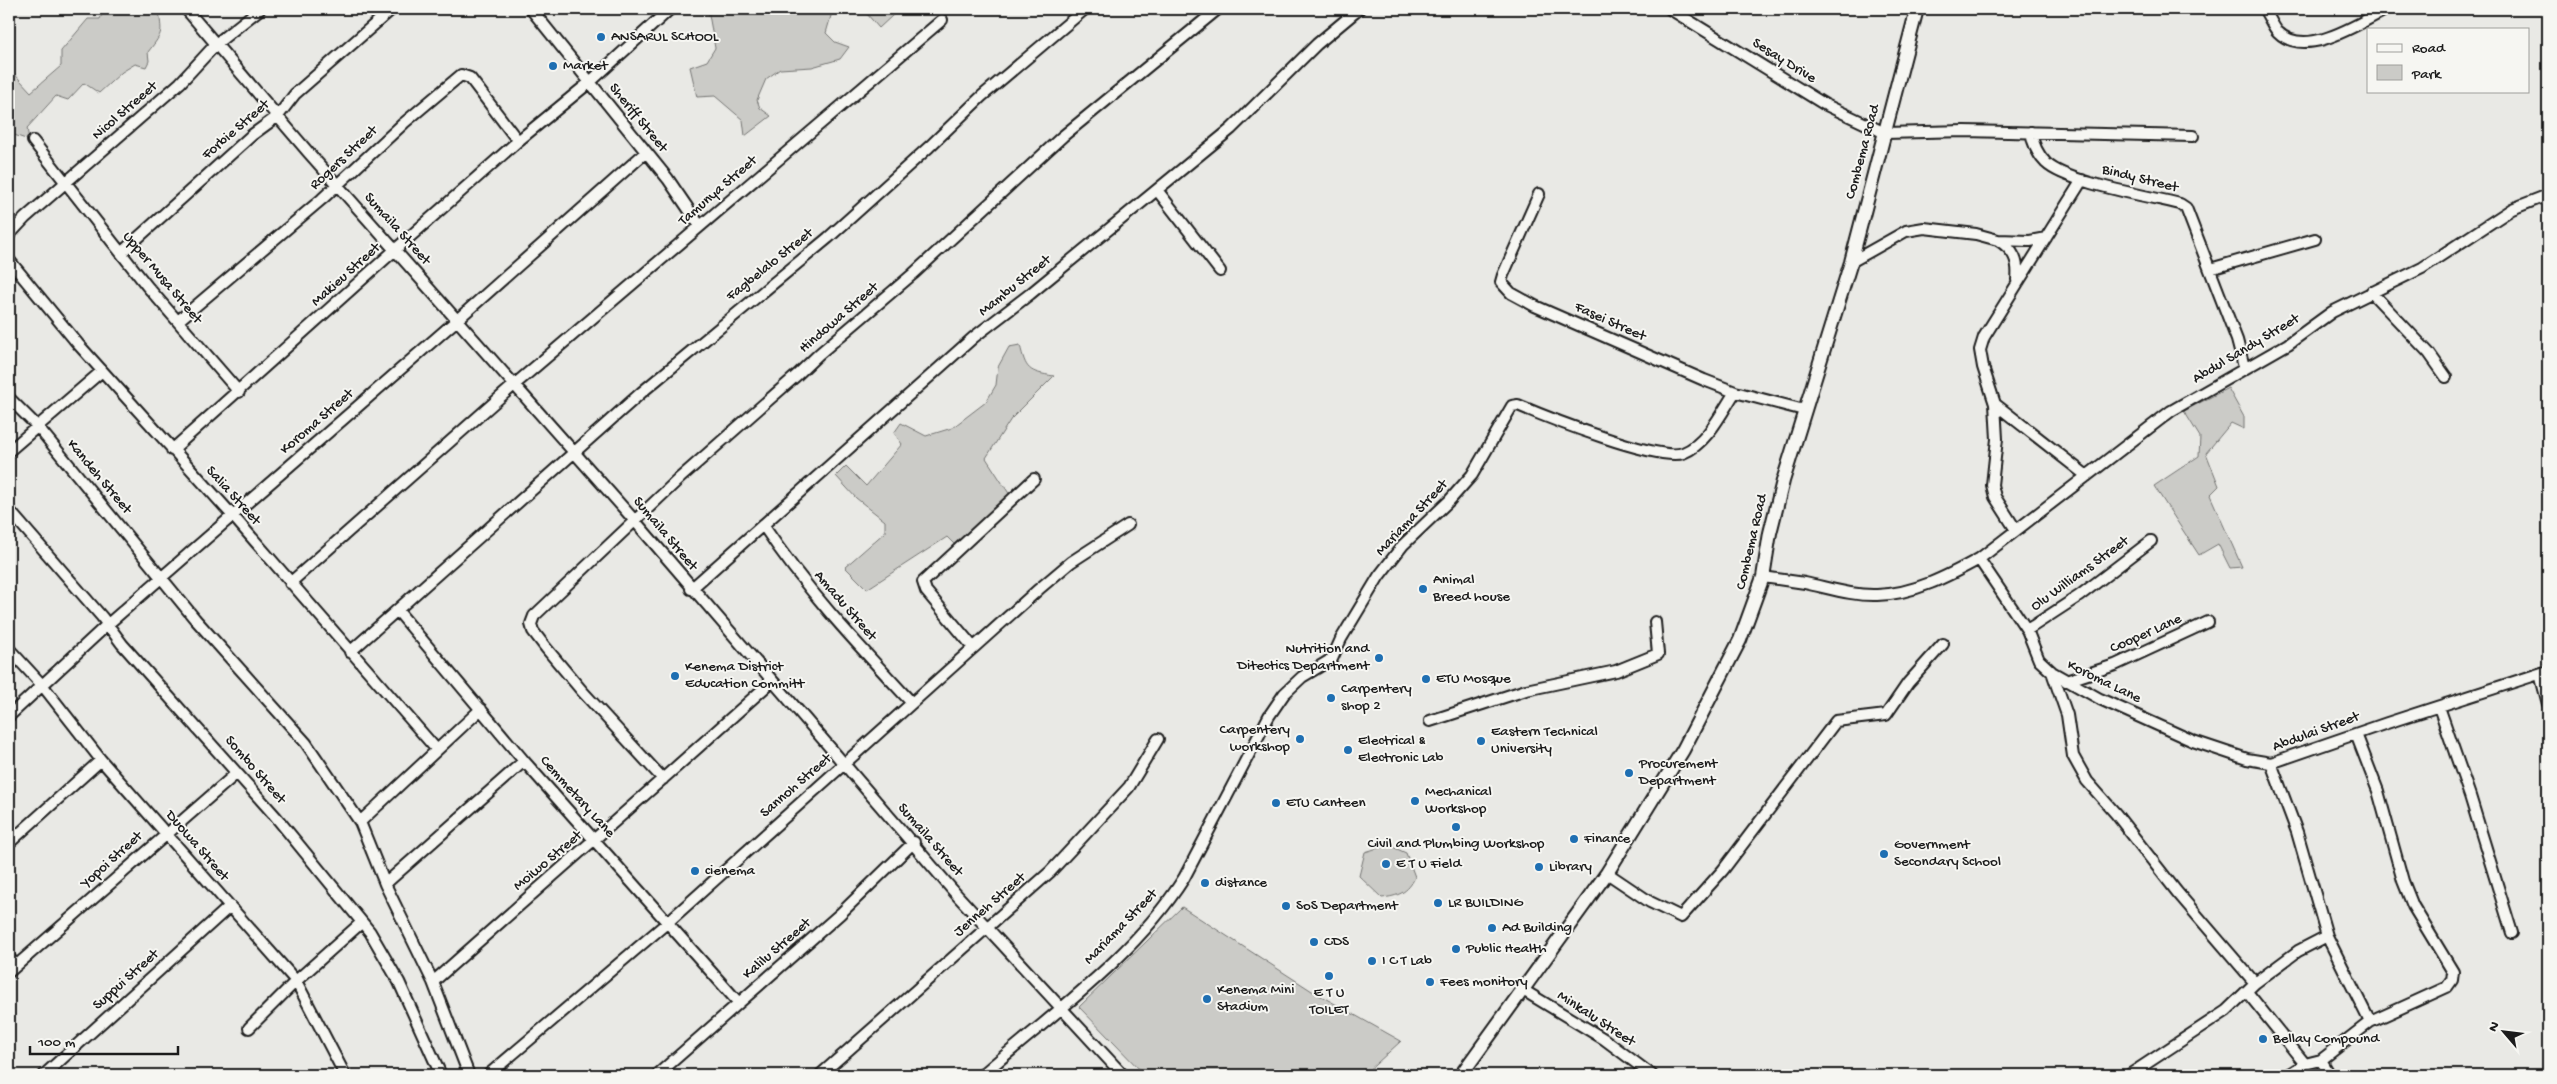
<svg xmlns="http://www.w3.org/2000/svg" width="2557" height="1084" font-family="'Gochi Hand',sans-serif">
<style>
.green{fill:#cbcbc7;stroke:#747472}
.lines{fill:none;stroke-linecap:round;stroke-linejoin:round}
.minor-casing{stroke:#1c1c1c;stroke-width:14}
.tertiary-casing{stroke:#1c1c1c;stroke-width:16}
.minor{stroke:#f6f6f2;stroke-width:10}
.tertiary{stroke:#f6f6f2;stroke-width:12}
.poi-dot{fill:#1f6fb2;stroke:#f6f6f2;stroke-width:2}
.labels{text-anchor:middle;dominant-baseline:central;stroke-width:4;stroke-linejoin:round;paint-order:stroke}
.poi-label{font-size:15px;fill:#1c1c1c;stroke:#f6f6f2;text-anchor:start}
.street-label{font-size:15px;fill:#1c1c1c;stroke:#f6f6f2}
</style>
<rect width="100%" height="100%" fill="#e9e9e5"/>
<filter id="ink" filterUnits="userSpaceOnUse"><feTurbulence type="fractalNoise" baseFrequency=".02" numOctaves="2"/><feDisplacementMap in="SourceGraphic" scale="10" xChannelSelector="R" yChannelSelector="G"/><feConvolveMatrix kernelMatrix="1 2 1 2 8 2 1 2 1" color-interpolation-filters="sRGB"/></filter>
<g filter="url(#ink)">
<path class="green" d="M 104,9 L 159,9 C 161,34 165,30 148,52 L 149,61 L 146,67 L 135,64 L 122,72 L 99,93 L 84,83 L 68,100 L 56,96 L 27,128 L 29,140 L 14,135 L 9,146 L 9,68 L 31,92 L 61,66 L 61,51 L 88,19 L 100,19 Z
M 708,9 L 833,9 L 826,33 L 835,42 L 849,47 L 840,59 L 812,67 L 780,69 L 766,79 L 757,100 L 760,108 L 771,116 L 745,136 L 743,120 L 715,96 L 697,97 L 690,67 L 707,61 L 715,48 Z
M 854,9 L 894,9 L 893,15 L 879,28 L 867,14 Z
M 1020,345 C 1026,370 1028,372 1054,376 L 1011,419 L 986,458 L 1010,495 L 956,546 L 947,537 L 867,589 L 845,567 L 885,532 L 885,521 L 856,498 L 836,476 L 846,466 L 866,486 L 902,444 L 894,433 L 901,423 L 926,436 L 952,428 L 986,402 L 996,385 L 998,367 L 1009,347 Z
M 2228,388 L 2244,417 L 2244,429 L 2231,423 L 2206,453 L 2219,486 L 2210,495 L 2242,567 L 2230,568 L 2218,544 L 2199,555 L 2154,486 L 2199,456 L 2200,437 L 2184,411 Z
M 1388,845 L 1406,853 L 1415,877 C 1408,893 1398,896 1382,898 L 1359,876 L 1365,852 Z
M 1182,907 L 1312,991 L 1401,1041 L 1364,1075 L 1145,1075 L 1079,1007 Z"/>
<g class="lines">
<defs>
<path id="minor" d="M 186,9 L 308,152 L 635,521 L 956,894 L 1123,1075
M 531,9 L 668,179 L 700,226
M 1670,9 L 1824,104 L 1885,133 L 1965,131 L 2193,136
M 2264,9 C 2269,16 2273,27 2278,32 C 2306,60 2361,22 2387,9
M 2031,132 C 2033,144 2037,154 2046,163 C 2067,183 2149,196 2180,204 L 2186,208 L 2237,340 L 2244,367
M 33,141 L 147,286 L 239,392
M 1157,190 L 1220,271
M 1539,194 L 1503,275 L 1501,282 L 1511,293 L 1535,306 L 1704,380 L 1735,392 L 1804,410
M 9,235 L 25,218 L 180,83 L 217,43 L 260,9
M 1998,240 C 2014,250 2019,261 2017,280
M 121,253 L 252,135 L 278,116 L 295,94 L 392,9
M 9,260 L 78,344 L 233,516 L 437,750
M 1851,262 L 1906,231 L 1924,228 L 1976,234 L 1998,240 L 2030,241 L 2046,238
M 2210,269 L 2315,239
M 2371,292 L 2429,353 L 2446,377
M 178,321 L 322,199 L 404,123 L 461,75 L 470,78 L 518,141
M 9,398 L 38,427 L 195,619 L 306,743 L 360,822 L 385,884 L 433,982 L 469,1075
M 1995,404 L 2087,476
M 172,450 L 396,249 L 518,141 L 590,82 L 670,9
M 9,451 L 102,371
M 9,510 L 102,617 L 122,644 L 276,817 L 370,932 L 399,982 L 441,1075
M 763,525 C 806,590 858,645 911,702
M 2016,530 L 1995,497 L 1992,485 L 1997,439 L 1995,404 L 1983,367 L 1980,350 L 1984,337 L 2082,180
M 1979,559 L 2027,630 L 2039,660 L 2052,672 L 2100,699 L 2193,741 L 2247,759 L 2271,763 L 2387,723 L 2548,671
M 1763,577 C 1777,579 1791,581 1805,583 C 1829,588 1853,596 1877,595 C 1914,594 1948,576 1979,559 L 2171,411 L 2288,344 L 2332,312 L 2422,268 L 2512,209 L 2548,195
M 290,583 L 514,385 L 942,20
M 691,589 L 974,337 L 1030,294 L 1231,129 L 1317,44 L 1359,9
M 397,610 L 524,761 L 738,1002
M 2027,630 L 2079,596 L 2151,541
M 973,647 L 926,591 L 923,582 L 1034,479
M 9,649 L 43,686 L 101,760 L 296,981 L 345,1075
M 350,652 L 642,392 L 828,238 L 929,147 L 982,96 L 1085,9
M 2052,672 L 2067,715 L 2073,756 L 2087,781 L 2116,814 L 2177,892 L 2255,983
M 2540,674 L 2548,704
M 2066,681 L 2115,665 L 2208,622
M 2439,707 L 2470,796 L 2512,933
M 9,716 L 107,625 L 457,320 L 646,152
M 1430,721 L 1526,690 L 1616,671 L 1658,654 L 1655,622
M 2271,763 L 2297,832 L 2327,936 L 2370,1022
M 663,779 L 582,691 L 546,648 L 533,631 L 531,624 L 534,616 L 681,477 L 797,375 L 819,354 L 913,274 L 1063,136 L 1218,9
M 360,822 L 481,709
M 9,843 L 101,760
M 1607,873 L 1650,902 L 1681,917 L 1723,870 L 1836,721 L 1886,715 L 1908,683 L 1943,644
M 385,884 L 524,761
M 9,958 L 16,965
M 9,972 L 237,773
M 433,982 C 546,881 660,783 772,681
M 1523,990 L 1604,1039 L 1652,1075
M 2247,992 L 2305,1064
M 249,1028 L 296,981 L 361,923
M 2321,1060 L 2330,1075
M 9,1072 L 11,1075
M 44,1075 L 229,907
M 488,1075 L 668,922 L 1039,589 L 1071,562 L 1128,525
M 657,1075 L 840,914 L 914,842
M 820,1075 L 1050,872 L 1129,787 L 1158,739
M 982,1075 C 1052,1014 1134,957 1184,878 L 1269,716 L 1284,694 L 1302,677 L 1332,659 L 1341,639 L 1379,576 L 1403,545 L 1449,501 L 1472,475 L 1512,406 L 1518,405 C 1546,417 1659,462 1683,453 C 1707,444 1722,412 1735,392
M 2129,1075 L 2226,1011 L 2255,983 L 2298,951 L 2327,936
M 2288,1075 L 2305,1064 L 2321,1060 L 2370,1022 L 2447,987 L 2452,980 L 2453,972 L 2413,906 L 2403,881 L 2378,791 L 2356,734"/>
<path id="tertiary" d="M 1461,1075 L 1607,873 L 1683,750 L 1740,640 L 1763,577 L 1770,533 L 1783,481 L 1851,262 L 1917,9"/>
</defs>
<use href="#minor" class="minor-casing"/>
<use href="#tertiary" class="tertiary-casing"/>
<use href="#minor" class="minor"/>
<use href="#tertiary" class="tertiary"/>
</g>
</g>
<g class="poi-dot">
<circle cx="601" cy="37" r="5"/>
<circle cx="553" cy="66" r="5"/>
<circle cx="1423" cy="589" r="5"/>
<circle cx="1379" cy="658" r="5"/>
<circle cx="675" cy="676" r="5"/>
<circle cx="1426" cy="679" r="5"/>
<circle cx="1331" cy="698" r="5"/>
<circle cx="1300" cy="739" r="5"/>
<circle cx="1481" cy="741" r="5"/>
<circle cx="1348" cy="750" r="5"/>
<circle cx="1629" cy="773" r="5"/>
<circle cx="1415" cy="801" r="5"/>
<circle cx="1276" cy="803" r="5"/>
<circle cx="1456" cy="827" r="5"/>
<circle cx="1574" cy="839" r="5"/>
<circle cx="1884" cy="854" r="5"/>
<circle cx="1386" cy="864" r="5"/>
<circle cx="1539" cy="867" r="5"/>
<circle cx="695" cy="871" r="5"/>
<circle cx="1205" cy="883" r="5"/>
<circle cx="1438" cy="903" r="5"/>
<circle cx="1286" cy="906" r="5"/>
<circle cx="1492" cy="928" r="5"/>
<circle cx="1314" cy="942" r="5"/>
<circle cx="1456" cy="949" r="5"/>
<circle cx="1372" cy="961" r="5"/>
<circle cx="1329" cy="976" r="5"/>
<circle cx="1430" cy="982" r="5"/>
<circle cx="1207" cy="999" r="5"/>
<circle cx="2263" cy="1039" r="5"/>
</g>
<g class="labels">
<g class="poi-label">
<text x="611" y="37">ANSARUL SCHOOL</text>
<text x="563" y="66">Market</text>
<text x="1433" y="580">Animal<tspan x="1433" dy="17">Breed house</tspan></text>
<text x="1369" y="649" text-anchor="end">Nutrition and<tspan x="1369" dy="17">Ditectics Department</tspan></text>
<text x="685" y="667">Kenema District<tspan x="685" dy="17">Education Committ</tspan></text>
<text x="1436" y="679">ETU Mosque</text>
<text x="1341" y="689">Carpentery<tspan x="1341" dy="17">shop 2</tspan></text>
<text x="1290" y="730" text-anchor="end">Carpentery<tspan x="1290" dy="17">workshop</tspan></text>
<text x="1491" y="732">Eastern Technical<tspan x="1491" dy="17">University</tspan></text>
<text x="1358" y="741">Electrical &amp;<tspan x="1358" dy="17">Electronic Lab</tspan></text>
<text x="1639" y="764">Procurement<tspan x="1639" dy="17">Department</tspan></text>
<text x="1425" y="792">Mechanical<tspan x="1425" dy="17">Workshop</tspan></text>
<text x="1286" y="803">ETU Canteen</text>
<text x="1584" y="839">Finance</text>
<text x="1456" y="844" text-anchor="middle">Civil and Plumbing Workshop</text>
<text x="1894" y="845">Government<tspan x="1894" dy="17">Secondary School</tspan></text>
<text x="1396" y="864">E T U Field</text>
<text x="1549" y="867">Library</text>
<text x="705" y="871">cienema</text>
<text x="1215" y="883">distance</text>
<text x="1448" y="903">LR BUILDING</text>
<text x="1296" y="906">SoS Department</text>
<text x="1502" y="928">Ad Building</text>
<text x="1324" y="942">CDS</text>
<text x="1466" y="949">Public Health</text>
<text x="1382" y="961">I C T Lab</text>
<text x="1440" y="982">Fees monitory</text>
<text x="1217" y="990">Kenema Mini<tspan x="1217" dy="17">Stadium</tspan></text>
<text x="1329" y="993" text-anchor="middle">E T U<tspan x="1329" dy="17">TOILET</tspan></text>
<text x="2273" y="1039">Bellay Compound</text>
</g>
<g class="street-label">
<text transform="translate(1784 61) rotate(32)">Sesay Drive</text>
<text transform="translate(125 111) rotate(-41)">Nicol Streeet</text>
<text transform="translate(638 118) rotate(51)">Sheriff Street</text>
<text transform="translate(236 130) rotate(-41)">Forbie Street</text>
<text transform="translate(1863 152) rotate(-75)">Combema Road</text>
<text transform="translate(344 158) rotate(-43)">Rogers Street</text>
<text transform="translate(2140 179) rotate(14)">Bindy Street</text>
<text transform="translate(718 191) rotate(-41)">Tamunya Street</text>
<text transform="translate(397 229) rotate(48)">Sumaila Street</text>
<text transform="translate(770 265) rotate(-39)">Fagbelalo Street</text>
<text transform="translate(346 275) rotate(-42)">Makieu Street</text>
<text transform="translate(162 278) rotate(50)">Upper Musa Street</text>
<text transform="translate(1015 286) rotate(-39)">Mambu Street</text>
<text transform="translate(839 318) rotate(-41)">Hindowa Street</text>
<text transform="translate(1610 322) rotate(24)">Fasei Street</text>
<text transform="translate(2246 349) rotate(-31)">Abdul Sandy Street</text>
<text transform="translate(317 422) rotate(-41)">Koroma Street</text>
<text transform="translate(99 477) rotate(50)">Kandeh Street</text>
<text transform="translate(233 496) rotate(48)">Salia Street</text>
<text transform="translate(1412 518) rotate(-47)">Mariama Street</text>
<text transform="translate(665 534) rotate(50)">Sumaila Street</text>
<text transform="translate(1752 542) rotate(-77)">Combema Road</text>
<text transform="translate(2080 574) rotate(-36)">Olu Williams Street</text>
<text transform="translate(845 606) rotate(49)">Amadu Street</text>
<text transform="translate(2146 634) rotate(-24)">Cooper Lane</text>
<text transform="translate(2104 682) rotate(26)">Koroma Lane</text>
<text transform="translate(2316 732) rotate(-20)">Abdulai Street</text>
<text transform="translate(255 770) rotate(49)">Sombo Street</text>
<text transform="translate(796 786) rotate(-41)">Sannoh Street</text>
<text transform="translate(577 797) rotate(48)">Cemmetary Lane</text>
<text transform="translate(930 840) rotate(49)">Sumaila Street</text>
<text transform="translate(197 846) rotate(49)">Duowa Street</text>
<text transform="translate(112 860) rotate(-42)">Yopoi Street</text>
<text transform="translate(548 861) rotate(-40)">Moiwo Street</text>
<text transform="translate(990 905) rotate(-41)">Jenneh Street</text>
<text transform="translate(1121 927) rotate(-46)">Mariama Street</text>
<text transform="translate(777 949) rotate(-41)">Kalilu Streeet</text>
<text transform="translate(126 980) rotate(-42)">Suppui Street</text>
<text transform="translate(1596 1019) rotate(33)">Minkalu Street</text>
</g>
</g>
<rect width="2557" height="1084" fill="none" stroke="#f6f6f2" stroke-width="30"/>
<rect x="15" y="15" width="2527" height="1054" fill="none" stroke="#1c1c1c" stroke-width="2" filter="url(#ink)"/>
<rect x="2367" y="28" width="162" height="65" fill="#f6f6f2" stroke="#9f9f9c"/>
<rect x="2377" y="44" width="25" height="8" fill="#f6f6f2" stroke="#9f9f9c"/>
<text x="2412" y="52" font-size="15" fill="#1c1c1c">Road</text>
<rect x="2377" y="65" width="25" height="15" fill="#cbcbc7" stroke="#9f9f9c"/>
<text x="2412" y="78" font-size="15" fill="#1c1c1c">Park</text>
<g transform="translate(2504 1032) rotate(298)" stroke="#f6f6f2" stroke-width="4" paint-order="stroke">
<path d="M0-4L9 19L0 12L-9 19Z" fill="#1c1c1c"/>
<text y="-8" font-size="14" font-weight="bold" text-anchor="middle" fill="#1c1c1c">N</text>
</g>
<path d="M30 1046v8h148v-8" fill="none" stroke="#1c1c1c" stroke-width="2.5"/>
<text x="38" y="1046" font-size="15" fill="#1c1c1c" stroke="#f6f6f2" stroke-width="4" paint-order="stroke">100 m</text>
</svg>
